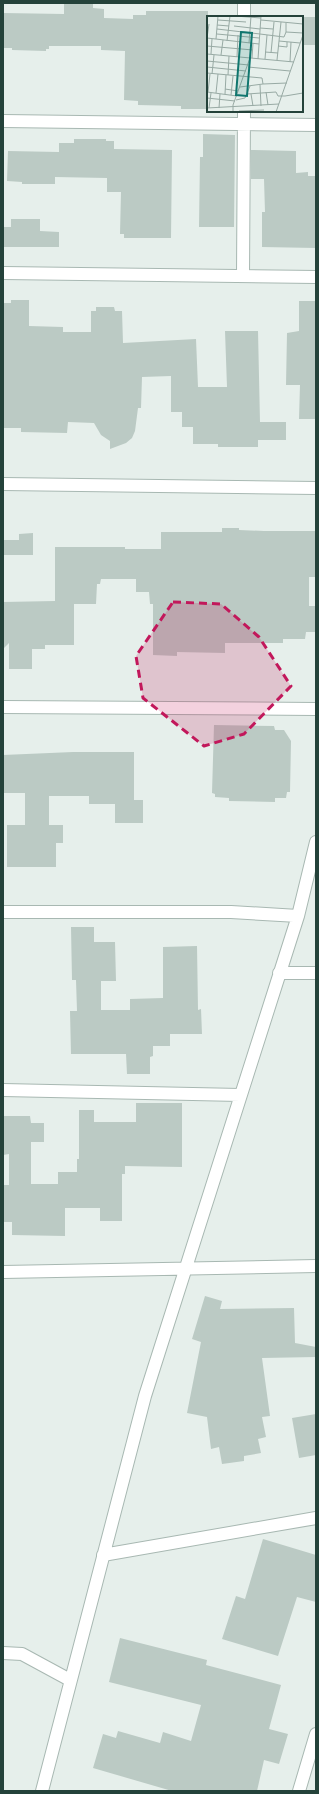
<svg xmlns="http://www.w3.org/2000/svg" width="319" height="1794" font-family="'DM Sans',sans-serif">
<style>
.building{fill:#bbcac4}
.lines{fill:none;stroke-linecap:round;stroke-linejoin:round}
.street-casing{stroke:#a8b8b2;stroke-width:14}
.street{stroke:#fff;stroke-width:12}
.marked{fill:#c2185b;fill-opacity:0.2;stroke:#c2185b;stroke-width:3;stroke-dasharray:8 5;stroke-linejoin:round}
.inset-road{fill:none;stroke:#98aaa4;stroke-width:1}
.view{fill:#0f766e;fill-opacity:0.15;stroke:#0f766e;stroke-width:2}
.inset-edge{fill:none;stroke:#24423a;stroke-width:2}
</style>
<rect width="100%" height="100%" fill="#e6efeb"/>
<path class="building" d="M 64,3 L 93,3 L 93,8 L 104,9 L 104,18 L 133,19 L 133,15 L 146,15 L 146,11 L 208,11 L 208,109 L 181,109 L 181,106 L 138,105 L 138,101 L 124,100 L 125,51 L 101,50 L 101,46 L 49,46 L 49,49 L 46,49 L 46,51 L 12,50 L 12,48 L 3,48 L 3,13 L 64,14 Z
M 302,17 L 316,17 L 316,45 L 302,45 Z
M 203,134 L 235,135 L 234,227 L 199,227 L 200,157 L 203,157 Z
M 74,139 L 106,139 L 106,141 L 114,141 L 114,149 L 172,150 L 171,238 L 124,238 L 124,234 L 120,234 L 121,192 L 107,192 L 107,178 L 55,177 L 55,184 L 22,184 L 22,182 L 7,181 L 8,151 L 59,152 L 59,143 L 74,143 Z
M 251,150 L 296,151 L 296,173 L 308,172 L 308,176 L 316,176 L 316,248 L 262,247 L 262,212 L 265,212 L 264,179 L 251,179 Z
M 11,219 L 40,219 L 40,231 L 59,232 L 59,247 L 3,247 L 3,227 L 11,227 Z
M 11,300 L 29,300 L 29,326 L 63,327 L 63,332 L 91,332 L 91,311 L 96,311 L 96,307 L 114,307 L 115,311 L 122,311 L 123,343 L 196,339 L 198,387 L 227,387 L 225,331 L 258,331 L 260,422 L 286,422 L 286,440 L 258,440 L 258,447 L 218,447 L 218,444 L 193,444 L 193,427 L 182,427 L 182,412 L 171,412 L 171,376 L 142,377 L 141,408 L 138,408 L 135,431 L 132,438 L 126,443 L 110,449 L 110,441 L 101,435 L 94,423 L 68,422 L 67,433 L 21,432 L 21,428 L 3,428 L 4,303 L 11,303 Z
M 299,301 L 315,301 L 316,419 L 299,419 L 300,385 L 286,385 L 287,333 L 299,331 Z
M 222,528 L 239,528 L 239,530 L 264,531 L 316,531 L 316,577 L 309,577 L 309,606 L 316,606 L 316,632 L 306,632 L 305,639 L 283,639 L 283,643 L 225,643 L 225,653 L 177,652 L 177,656 L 153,655 L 153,604 L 150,604 L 149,592 L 136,592 L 136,579 L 101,579 L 100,584 L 97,584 L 96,604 L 74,604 L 74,645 L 45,645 L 45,649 L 32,649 L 32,669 L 9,669 L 9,643 L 3,649 L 3,602 L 55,601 L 55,547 L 125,547 L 125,549 L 161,549 L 161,532 L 222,532 Z
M 33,533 L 33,555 L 3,555 L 3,540 L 19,540 L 19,534 Z
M 214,725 L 274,726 L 275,730 L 284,730 L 291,741 L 290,792 L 287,792 L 286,798 L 275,798 L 275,802 L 229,801 L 229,798 L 215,797 L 215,794 L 212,793 Z
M 73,752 L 134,752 L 134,800 L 143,800 L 143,823 L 115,823 L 115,804 L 89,804 L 89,796 L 49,796 L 49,825 L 63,825 L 63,843 L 56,843 L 56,867 L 7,867 L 7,825 L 25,825 L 25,793 L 3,793 L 3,755 Z
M 71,927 L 94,927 L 94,942 L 115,942 L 116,981 L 101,981 L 101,1010 L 130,1010 L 130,999 L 163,998 L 163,947 L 197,946 L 198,1010 L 201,1009 L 202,1034 L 170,1034 L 170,1046 L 153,1046 L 153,1056 L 150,1057 L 150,1074 L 127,1074 L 126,1054 L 71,1054 L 70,1011 L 77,1011 L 76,980 L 72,980 Z
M 136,1103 L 182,1103 L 182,1167 L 125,1166 L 125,1174 L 122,1174 L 122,1221 L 100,1221 L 100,1208 L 65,1208 L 65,1236 L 12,1235 L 12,1222 L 3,1222 L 3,1185 L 9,1185 L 9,1154 L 3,1155 L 3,1116 L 30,1116 L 31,1123 L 44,1123 L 44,1142 L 31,1142 L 31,1184 L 58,1184 L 58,1172 L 77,1172 L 77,1159 L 79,1159 L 79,1110 L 94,1110 L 94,1122 L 136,1122 Z
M 205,1296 L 222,1301 L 220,1309 L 294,1308 L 295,1343 L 316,1347 L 316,1357 L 262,1358 L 270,1416 L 262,1417 L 266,1437 L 258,1439 L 261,1453 L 244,1456 L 244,1461 L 222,1464 L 219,1447 L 211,1449 L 207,1417 L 187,1413 L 201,1342 L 192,1339 Z
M 316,1414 L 316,1455 L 299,1458 L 292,1418 Z
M 263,1539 L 316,1555 L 316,1602 L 297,1597 L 278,1656 L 222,1639 L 236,1596 L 245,1599 Z
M 120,1638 L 207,1660 L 206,1665 L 281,1685 L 269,1729 L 288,1734 L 279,1764 L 264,1760 L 257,1791 L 172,1791 L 93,1768 L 103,1734 L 116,1738 L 118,1731 L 160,1743 L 163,1732 L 191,1741 L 201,1705 L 109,1682 Z"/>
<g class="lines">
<defs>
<path id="street" d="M 244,17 L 244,3
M 3,121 L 316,125
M 3,273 L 316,277
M 243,276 L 244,111
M 3,484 L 316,488
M 3,707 L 316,709
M 3,912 L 231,912 L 298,916
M 279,973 L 316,973
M 3,1090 L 240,1095
M 3,1272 L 316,1266
M 103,1555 L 316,1518
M 3,1653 L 22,1654 L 70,1680
M 42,1791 L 145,1396 L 298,916 L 316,842
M 299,1791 L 316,1734"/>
</defs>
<use href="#street" class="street-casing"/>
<use href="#street" class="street"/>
</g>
<path class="marked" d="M 173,602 L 221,604 L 259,637 L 291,686 L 244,734 L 204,746 L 143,698 L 136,656 Z"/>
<g transform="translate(207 16)">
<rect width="96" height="96" fill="#e6efeb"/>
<path class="inset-road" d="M 28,0 L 54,2M 11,4 L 39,6M 54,4 L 96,8M 79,7 L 79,16 L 96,17M 10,9 L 22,10M 27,10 L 53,13M 53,12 L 66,13M 10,13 L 53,18M 10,18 L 52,22M 53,18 L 77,21 L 79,16M 0,22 L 52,28M 0,22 L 2,8M 9,23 L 11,0M 20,25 L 23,0M 72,25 L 93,27M 42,27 L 44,0M 0,30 L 46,34M 71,30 L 80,31 L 80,26M 58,36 L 71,37M 64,37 L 67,6M 0,38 L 87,46M 4,38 L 5,23M 14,39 L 16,24M 30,41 L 31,19M 45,42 L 46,27M 51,43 L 54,0M 58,43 L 60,19M 70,44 L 74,6M 0,45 L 42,49M 83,46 L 84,26M 0,51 L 39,55M 41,51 L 83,55M 0,57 L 55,62 L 56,68 L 80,67M 5,58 L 7,39M 21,59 L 22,40M 53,69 L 54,90M 33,71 L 56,68M 18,73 L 31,75M 0,76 L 30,80M 1,76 L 3,58M 59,76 L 61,89M 9,77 L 11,58M 18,78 L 19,59M 40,78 L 69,76 L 71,80 L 78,80 L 96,77M 44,78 L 46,90M 24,79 L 26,60M 0,82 L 28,85M 29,84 L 38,82 L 43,70M 0,92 L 72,88M 2,92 L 4,77M 12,92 L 13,78M 32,95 L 57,94M 26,96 L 26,89 L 43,42M 69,96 L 96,19"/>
<path class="view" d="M 34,16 L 45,17 L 40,80 L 29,79 Z"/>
<rect width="96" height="96" class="inset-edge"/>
</g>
<rect width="319" height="1794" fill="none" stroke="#24423a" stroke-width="8"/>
</svg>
